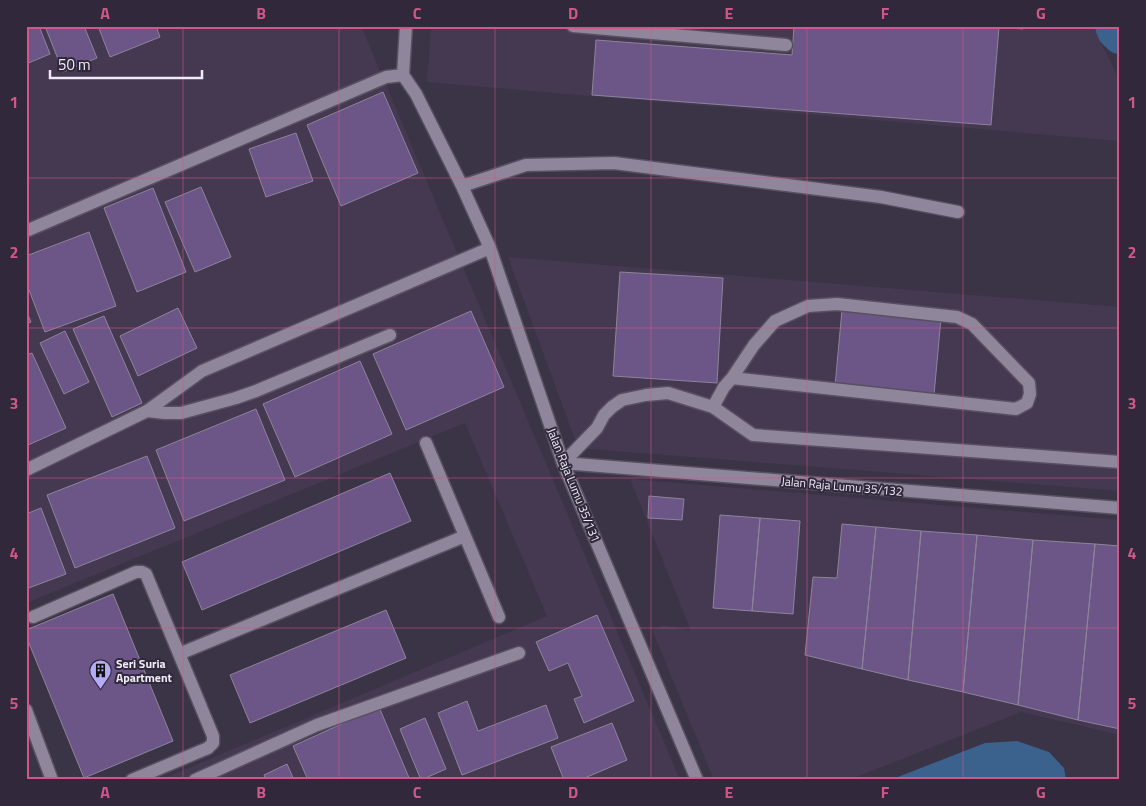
<svg xmlns="http://www.w3.org/2000/svg" width="1146" height="806" font-family="'Titillium Web',sans-serif">
<style>
.built{fill:#453952}
.water{fill:#3b618d}
.lines{fill:none;stroke-linecap:round;stroke-linejoin:round}
.river{stroke:#3b618d;stroke-width:36}
.building{fill:#6c5587;stroke:#8d849a}
.minor-casing{stroke:#585061;stroke-width:15}
.minor{stroke:#8f869c;stroke-width:12}
.grid{fill:none;stroke:#d0578a;stroke-width:1;stroke-opacity:0.55}
.labels{text-anchor:middle;dominant-baseline:central;stroke-width:4;stroke-linejoin:round;paint-order:stroke}
.street-label{font-size:12px;fill:#f0ebf8;stroke:#31293b}
.poi-label{font-size:12px;font-weight:bold;fill:#f0ebf8;stroke:#31293b;text-anchor:start}
.neatline{fill:none;stroke:#d0578a;stroke-width:2}
.grid-label{font-size:16px;text-anchor:middle;font-weight:bold;fill:#d0578a}
</style>
<rect width="100%" height="100%" fill="#3b3346"/>
<path class="built" d="M 26,26 L 361,26 L 680,780 L 160,780 L 547,616 L 465,423 L 26,603 Z
M 431,26 L 1093,26 L 1120,81 L 1120,141 L 427,82 Z
M 508,257 L 1120,307 L 1120,491 L 578,448 Z
M 630,479 L 1120,520 L 1120,735 L 1021,712 L 849,780 L 714,780 L 652,630 L 663,625 L 691,631 Z"/>
<path class="water" d="M 1017,741 L 1049,752 L 1064,768 L 1066,780 L 890,780 L 985,743 Z"/>
<g class="lines">
<path class="river" d="M 1113,26 L 1115,31 L 1120,36"/>
</g>
<path class="building" d="M 26,26 L 39,26 L 50,54 L 26,64 Z
M 45,26 L 84,26 L 97,58 L 63,72 Z
M 98,26 L 156,26 L 160,37 L 110,57 Z
M 794,26 L 1023,26 L 1023,29 L 999,27 L 991,125 L 592,95 L 596,40 L 792,55 Z
M 383,92 L 418,173 L 341,206 L 307,125 Z
M 296,133 L 313,181 L 266,197 L 249,149 Z
M 201,187 L 231,257 L 195,272 L 165,202 Z
M 153,188 L 186,272 L 137,292 L 104,208 Z
M 89,232 L 116,306 L 45,332 L 26,282 L 26,256 Z
M 620,272 L 723,278 L 717,383 L 613,376 Z
M 178,308 L 197,348 L 138,376 L 120,336 Z
M 26,310 L 31,322 L 26,324 Z
M 842,310 L 941,318 L 934,395 L 835,386 Z
M 471,311 L 504,387 L 406,430 L 373,354 Z
M 104,316 L 142,403 L 112,417 L 73,329 Z
M 65,331 L 89,382 L 64,394 L 40,343 Z
M 32,353 L 66,428 L 26,446 L 26,355 Z
M 360,361 L 392,434 L 295,477 L 263,404 Z
M 256,409 L 285,480 L 184,521 L 156,450 Z
M 147,456 L 175,528 L 75,568 L 47,495 Z
M 390,473 L 411,521 L 202,610 L 182,562 Z
M 649,496 L 684,499 L 682,520 L 648,518 Z
M 41,508 L 66,574 L 26,589 L 26,514 Z
M 720,515 L 760,518 L 752,611 L 713,608 Z
M 760,518 L 800,521 L 793,614 L 752,611 Z
M 842,524 L 876,527 L 862,669 L 805,655 L 813,577 L 837,578 Z
M 876,527 L 921,531 L 908,680 L 862,669 Z
M 921,531 L 977,535 L 963,692 L 908,680 Z
M 977,535 L 1033,540 L 1018,705 L 963,692 Z
M 1033,540 L 1095,544 L 1078,720 L 1018,705 Z
M 1095,544 L 1120,546 L 1120,729 L 1078,720 Z
M 113,594 L 173,741 L 84,778 L 26,636 L 26,630 Z
M 386,610 L 406,658 L 250,723 L 230,675 Z
M 597,615 L 634,701 L 584,723 L 574,699 L 582,696 L 568,663 L 549,671 L 536,642 Z
M 467,701 L 478,731 L 546,705 L 558,738 L 462,775 L 438,713 Z
M 379,707 L 410,780 L 308,780 L 293,746 Z
M 425,718 L 446,769 L 421,780 L 400,729 Z
M 612,723 L 627,760 L 580,780 L 564,780 L 551,747 Z
M 287,764 L 294,780 L 266,780 L 264,775 Z"/>
<g class="lines">
<defs>
<path id="minor" d="M 406,26 L 403,75 L 416,94 L 462,186 L 490,248 L 563,463 L 697,780
M 573,26 L 786,45
M 462,186 L 526,165 L 614,163 L 881,197 L 958,212
M 26,231 L 386,77 L 403,75
M 713,407 L 724,387 L 732,378 L 1016,409 L 1027,403 L 1030,394 L 1029,383 L 972,324 L 957,317 L 837,304 L 808,306 L 775,321 L 754,345 L 732,378
M 147,411 L 165,413 L 181,413 L 236,398 L 256,391 L 390,335
M 426,443 L 499,617
M 563,463 L 597,428 L 604,415 L 612,407 L 622,400 L 646,395 L 668,393 L 713,407 L 753,435 L 1120,462
M 563,463 L 1120,508
M 26,470 L 147,411 L 202,371 L 490,248
M 33,617 L 136,572 L 142,572 L 146,574 L 213,736 L 213,743 L 208,748 L 132,780
M 179,654 L 465,536
M 26,710 L 52,780
M 195,780 L 317,725 L 519,653"/>
</defs>
<use href="#minor" class="minor-casing"/>
<use href="#minor" class="minor"/>
</g>
<path class="grid" d="M 183,26 L 183,780M 339,26 L 339,780M 495,26 L 495,780M 651,26 L 651,780M 807,26 L 807,780M 963,26 L 963,780M 26,178 L 1120,178M 26,328 L 1120,328M 26,478 L 1120,478M 26,628 L 1120,628"/>
<defs>
<symbol id="building-pin" viewBox="-11 -11 22 30"><path d="M0 17L-7.5 6A9.5 9.5 0 1 1 7.5 6Z" fill="#b5acf8" stroke="#31293b"/><path d="M-4-6H4V6H1V3H-1V6H-4ZM-2.5-4.3h1.7v1.8h-1.7ZM.8-4.3h1.7v1.8H.8ZM-2.5-1h1.7V.8h-1.7ZM.8-1h1.7V.8H.8Z" fill="#111"/></symbol>
</defs>
<g fill-rule="evenodd">
<use href="#building-pin" x="88" y="658" width="25" height="34"/>
</g>
<g class="labels">
<g class="street-label">
<text transform="translate(574 485) rotate(68)">Jalan Raja Lumu 35/131</text>
<text transform="translate(842 486) rotate(5)">Jalan Raja Lumu 35/132</text>
</g>
<g class="poi-label">
<text x="116" y="663">Seri Suria<tspan x="116" dy="14">Apartment</tspan></text>
</g>
</g>
<rect width="1146" height="806" fill="none" stroke="#31293b" stroke-width="55"/>
<path d="M50 70v8h152v-8" fill="none" stroke="#f0ebf8" stroke-width="2.5"/>
<text x="58" y="70" font-size="15" fill="#f0ebf8" stroke="#31293b" stroke-width="4" paint-order="stroke">50 m</text>
<rect x="28" y="28" width="1090" height="750" class="neatline"/>
<g class="grid-label">
<text x="105" y="19">A</text>
<text x="261" y="19">B</text>
<text x="417" y="19">C</text>
<text x="573" y="19">D</text>
<text x="729" y="19">E</text>
<text x="885" y="19">F</text>
<text x="1041" y="19">G</text>
<text x="14" y="108">1</text>
<text x="1132" y="108">1</text>
<text x="14" y="258">2</text>
<text x="1132" y="258">2</text>
<text x="14" y="409">3</text>
<text x="1132" y="409">3</text>
<text x="14" y="559">4</text>
<text x="1132" y="559">4</text>
<text x="14" y="709">5</text>
<text x="1132" y="709">5</text>
<text x="105" y="798">A</text>
<text x="261" y="798">B</text>
<text x="417" y="798">C</text>
<text x="573" y="798">D</text>
<text x="729" y="798">E</text>
<text x="885" y="798">F</text>
<text x="1041" y="798">G</text>
</g>
</svg>
